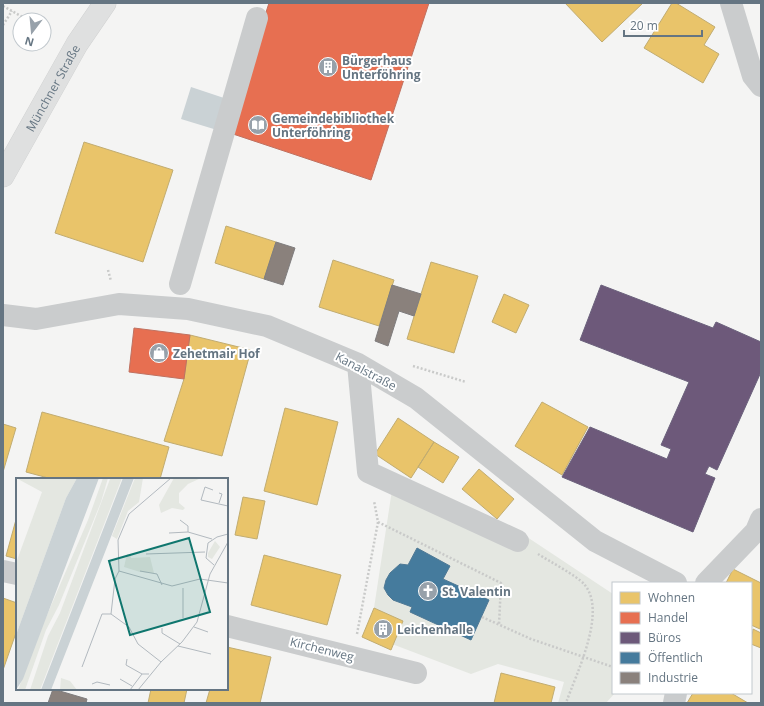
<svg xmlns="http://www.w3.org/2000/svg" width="764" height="706" font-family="'Open Sans',sans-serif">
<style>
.green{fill:#e4e7e1}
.water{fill:#cad2d5}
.homes{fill:#e9c46a;stroke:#c1ac71}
.shops{fill:#e76f51;stroke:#c07160}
.offices{fill:#6d597a;stroke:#6b617c}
.public{fill:#457b9d;stroke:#4f7995}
.industry{fill:#8a817c;stroke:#7f7d7e}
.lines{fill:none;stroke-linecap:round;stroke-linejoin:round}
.major-casing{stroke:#d0d1d1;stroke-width:23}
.path{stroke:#c9cac9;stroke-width:2.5;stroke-dasharray:2 2;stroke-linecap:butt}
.minor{stroke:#cacccd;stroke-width:22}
.major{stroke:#dfe0e0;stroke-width:22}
.labels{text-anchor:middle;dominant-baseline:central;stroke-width:4;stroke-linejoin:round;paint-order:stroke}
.poi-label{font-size:12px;font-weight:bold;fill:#657582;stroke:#fff;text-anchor:start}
.street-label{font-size:12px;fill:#657582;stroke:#fff}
.inset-road{fill:none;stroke:#b2b9bf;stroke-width:1}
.view{fill:#0f766e;fill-opacity:0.15;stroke:#0f766e;stroke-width:2}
.inset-edge{fill:none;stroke:#657582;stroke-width:2}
</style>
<rect width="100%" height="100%" fill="#f4f4f3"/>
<path class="green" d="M 392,490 L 521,533 L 613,594 L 613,693 L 615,693 L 606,703 L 558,703 L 564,682 L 498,664 L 471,674 L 392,644 L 403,621 L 374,608 Z"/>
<path class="water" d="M 191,87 L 227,99 L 217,130 L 181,119 Z"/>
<path class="homes" d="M 565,3 L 643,3 L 602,42 Z
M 672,3 L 676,3 L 715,27 L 704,45 L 719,54 L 703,83 L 644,48 Z
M 84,142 L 173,170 L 143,262 L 55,233 Z
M 226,226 L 276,242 L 264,279 L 215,263 Z
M 333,260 L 394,280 L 379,326 L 319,307 Z
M 431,262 L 478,276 L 454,353 L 407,339 Z
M 504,294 L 529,305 L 516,333 L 492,322 Z
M 190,335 L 251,350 L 222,456 L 164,441 L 184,379 Z
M 542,402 L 588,427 L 562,475 L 515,446 Z
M 285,408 L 338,422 L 317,505 L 264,491 Z
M 42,412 L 169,447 L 160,479 L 52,479 L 26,472 Z
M 398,418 L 434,442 L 411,478 L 375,454 Z
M 3,424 L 16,428 L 3,472 Z
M 434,442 L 459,457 L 443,483 L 418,467 Z
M 479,469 L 514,499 L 497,519 L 462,489 Z
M 243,497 L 265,501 L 257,539 L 235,535 Z
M 17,516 L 17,559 L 6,556 Z
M 264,555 L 341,575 L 327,625 L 251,605 Z
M 733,569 L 761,583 L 760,629 L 751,625 L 751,583 L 726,583 Z
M 3,598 L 17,603 L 17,630 L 3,670 Z
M 374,608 L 403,621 L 391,650 L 362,637 Z
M 753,629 L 761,633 L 761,648 L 751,644 Z
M 227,647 L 271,657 L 260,703 L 206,703 L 210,689 L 227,689 Z
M 501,673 L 555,687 L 551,703 L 494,703 Z
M 151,689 L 187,689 L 184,703 L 148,703 Z
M 693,693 L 731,693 L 748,703 L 687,703 Z"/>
<path class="shops" d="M 269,3 L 429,3 L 371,180 L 227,132 Z
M 134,328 L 190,335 L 184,379 L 129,372 Z"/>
<path class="offices" d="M 601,285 L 713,328 L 716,322 L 761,342 L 761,372 L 717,470 L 709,466 L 705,474 L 715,478 L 693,532 L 562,477 L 590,427 L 667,459 L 671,449 L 661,445 L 689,382 L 580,340 Z"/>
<path class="public" d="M 417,548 L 450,566 L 443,579 L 489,600 L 471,640 L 410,612 L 412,607 L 393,600 L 388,595 L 384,588 L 386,580 L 390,573 L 400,564 L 408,565 Z"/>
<path class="industry" d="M 276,242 L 295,248 L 283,285 L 264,279 Z
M 392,285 L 421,294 L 414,316 L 399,311 L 388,346 L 375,341 Z
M 53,689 L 87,699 L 86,703 L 48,703 Z"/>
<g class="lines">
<defs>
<g id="major">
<path id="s1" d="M 3,176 L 77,44 L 105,3"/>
</g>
</defs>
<use href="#major" class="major-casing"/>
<path class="path" d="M 3,6 L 28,20
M 3,25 L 12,11
M 108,270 L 111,281
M 413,366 L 466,382
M 378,522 L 501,583 L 499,625
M 538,554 C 549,561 577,576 584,584 C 608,611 576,674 566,703
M 482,617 L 531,639 L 613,667
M 357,634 L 378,522 L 374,501"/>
<path class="minor" d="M 731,3 L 753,76 L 761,86
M 180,284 L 257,18
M 3,315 L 36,319 L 119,304 L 188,309 L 267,326 L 358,364 L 416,398 L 595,541 L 676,583
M 358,364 L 368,472 L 518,541
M 3,571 L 17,574
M 706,583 L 756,531 L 761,519
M 227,626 L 416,673
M 674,703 L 676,693"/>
<use href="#major" class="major"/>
</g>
<defs>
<symbol id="building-disc" viewBox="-11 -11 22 22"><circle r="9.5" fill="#97a1aa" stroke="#fff"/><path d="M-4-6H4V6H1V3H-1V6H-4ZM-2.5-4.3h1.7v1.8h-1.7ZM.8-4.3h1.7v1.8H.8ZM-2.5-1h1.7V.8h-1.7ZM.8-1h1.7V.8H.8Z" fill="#fff"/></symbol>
<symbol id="library-disc" viewBox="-11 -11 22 22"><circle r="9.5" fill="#97a1aa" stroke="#fff"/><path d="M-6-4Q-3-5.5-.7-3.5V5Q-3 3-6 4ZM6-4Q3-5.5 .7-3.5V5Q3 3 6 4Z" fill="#fff"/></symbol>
<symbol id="shop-disc" viewBox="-11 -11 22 22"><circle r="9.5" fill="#97a1aa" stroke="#fff"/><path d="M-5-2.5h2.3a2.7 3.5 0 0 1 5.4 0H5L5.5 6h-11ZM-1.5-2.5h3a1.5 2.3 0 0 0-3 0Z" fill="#fff"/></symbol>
<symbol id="church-disc" viewBox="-11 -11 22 22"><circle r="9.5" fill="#97a1aa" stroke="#fff"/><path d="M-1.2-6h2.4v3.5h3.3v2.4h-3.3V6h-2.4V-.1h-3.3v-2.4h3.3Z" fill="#fff"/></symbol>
</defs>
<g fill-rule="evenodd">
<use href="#building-disc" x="317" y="56" width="22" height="22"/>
<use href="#library-disc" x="247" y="114" width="22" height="22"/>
<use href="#shop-disc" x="148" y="342" width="22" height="22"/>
<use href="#church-disc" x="417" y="580" width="22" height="22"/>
<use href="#building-disc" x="372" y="618" width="22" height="22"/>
</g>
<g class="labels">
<g class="poi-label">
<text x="342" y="60">Bürgerhaus<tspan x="342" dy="14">Unterföhring</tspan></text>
<text x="272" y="118">Gemeindebibliothek<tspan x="272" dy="14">Unterföhring</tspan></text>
<text x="173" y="353">Zehetmair Hof</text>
<text x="442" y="591">St. Valentin</text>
<text x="397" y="629">Leichenhalle</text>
</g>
<g class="street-label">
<text stroke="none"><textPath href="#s1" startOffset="101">Münchner Straße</textPath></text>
<text transform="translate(366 371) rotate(28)">Kanalstraße</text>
<text transform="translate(322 649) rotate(14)">Kirchenweg</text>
</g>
</g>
<g transform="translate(16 478)">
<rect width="212" height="212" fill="#f4f4f3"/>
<path d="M 0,0 L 61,0 L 50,20 L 0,157 L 0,85 L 26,14 ZM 87,0 L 92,0 L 85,24 L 43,127 L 30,152 L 9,212 L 2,212 L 28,144 L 72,42 ZM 106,0 L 24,212 L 14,212 L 32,158 L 44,135 L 94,1 ZM 119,0 L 127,0 L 123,24 L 112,33 L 101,61 L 96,58 ZM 158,0 L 185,0 L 172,6 L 163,15 L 163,25 L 169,30 L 167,32 L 156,30 L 145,35 L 143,27 ZM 199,63 L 204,69 L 196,81 L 192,79 L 192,75 ZM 111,76 L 115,76 L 115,80 L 134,79 L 138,95 L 124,94 L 108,89 ZM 45,200 L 54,203 L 61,212 L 44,212 Z" fill="#e4e7e1"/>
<path d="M 61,0 L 83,0 L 7,201 L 0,212 L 0,157 L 50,20 ZM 107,0 L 118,0 L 35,212 L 25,212 Z" fill="#cad2d5"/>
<path class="inset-road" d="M 155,0 L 113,36 L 102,62 L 103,93 L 156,108 L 184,101 L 212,105M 197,12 L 189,9 L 185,22 L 212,28M 203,25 L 206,16 L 203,15M 164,42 L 172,48 L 172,54M 153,55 L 172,54 L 196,61M 130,76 L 189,74M 198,87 L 190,80 L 192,65 L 201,59 L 212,56M 103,93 L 99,101 L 95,136 L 113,149 L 122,166 L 145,184M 124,93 L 141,96 L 146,107M 167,140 L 167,110M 178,149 L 192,154M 146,150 L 146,155 L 164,166M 162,168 L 195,176M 111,181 L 110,187 L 126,196M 66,189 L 86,136 L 95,136M 104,201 L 116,208M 76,206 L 81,204 L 94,207M 114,212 L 126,196 L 133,196M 122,212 L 145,184 L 166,164 L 181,144 L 194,96 L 212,64"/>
<path class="view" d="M 173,60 L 194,134 L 114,157 L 93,83 Z"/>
<rect width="212" height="212" class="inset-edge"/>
</g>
<rect width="764" height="706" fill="none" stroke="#657582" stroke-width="8"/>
<rect x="612" y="582" width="140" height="112" fill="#ffffff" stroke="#c1c8cd"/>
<rect x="620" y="592" width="20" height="12" fill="#e9c46a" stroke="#c1c8cd"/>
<text x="648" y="602" font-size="12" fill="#657582">Wohnen</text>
<rect x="620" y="612" width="20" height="12" fill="#e76f51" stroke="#c1c8cd"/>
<text x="648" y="622" font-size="12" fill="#657582">Handel</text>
<rect x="620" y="632" width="20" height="12" fill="#6d597a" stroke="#c1c8cd"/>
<text x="648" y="642" font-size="12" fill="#657582">Büros</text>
<rect x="620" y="652" width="20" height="12" fill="#457b9d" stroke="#c1c8cd"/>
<text x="648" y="662" font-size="12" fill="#657582">Öffentlich</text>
<rect x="620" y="672" width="20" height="12" fill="#8a817c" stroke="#c1c8cd"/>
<text x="648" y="682" font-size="12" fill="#657582">Industrie</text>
<g transform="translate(32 32) rotate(196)"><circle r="19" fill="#ffffff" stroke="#c1c8cd"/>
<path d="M0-3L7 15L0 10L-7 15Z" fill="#97a1aa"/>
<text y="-6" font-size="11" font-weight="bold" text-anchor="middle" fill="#657582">N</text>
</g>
<path d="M624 30v6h78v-6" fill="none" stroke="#657582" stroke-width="2"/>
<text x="630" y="30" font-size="12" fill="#657582" stroke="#ffffff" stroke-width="3" paint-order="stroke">20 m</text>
</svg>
